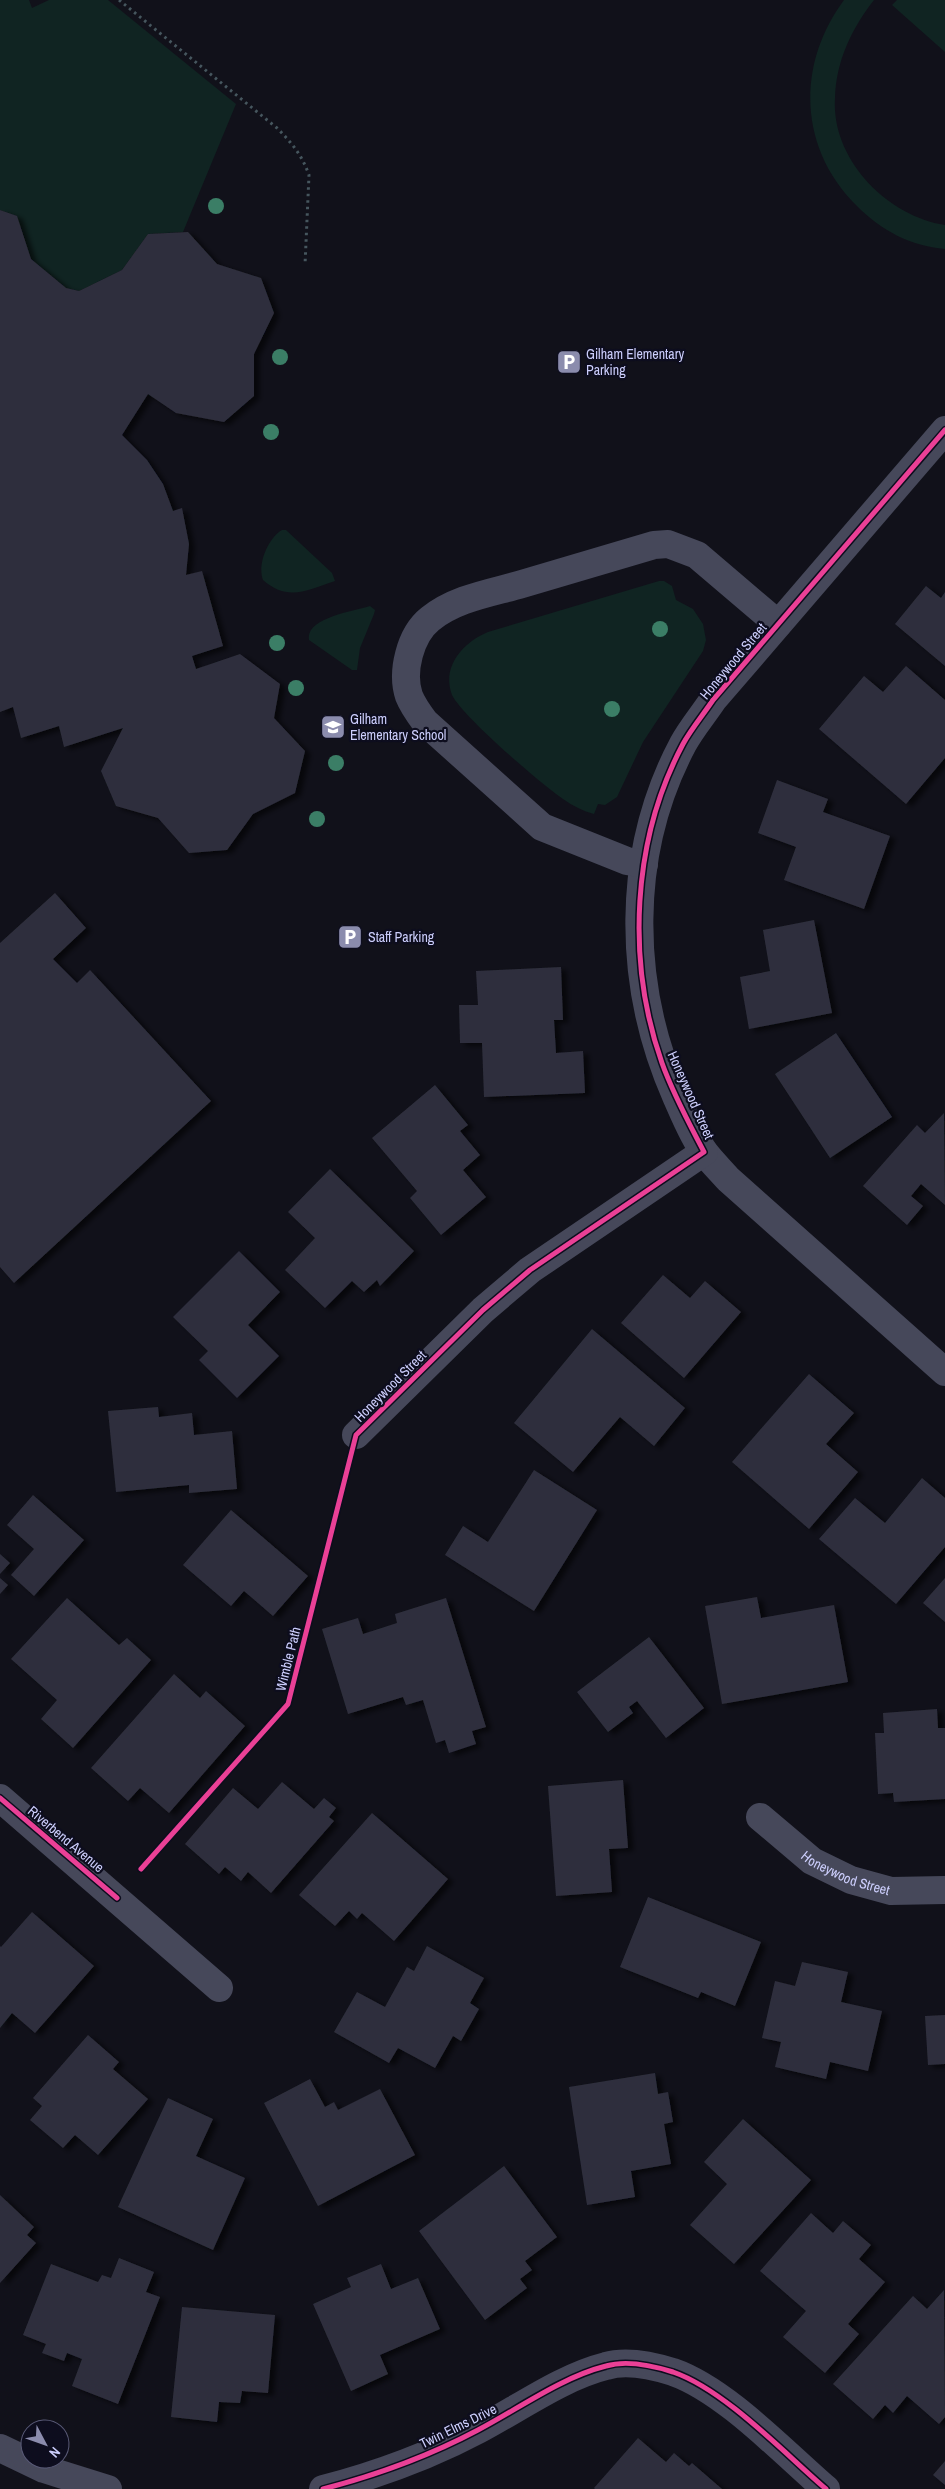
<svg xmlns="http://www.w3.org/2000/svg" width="945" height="2489" font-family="'Archivo Narrow',sans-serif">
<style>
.green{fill:#102422}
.building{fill:#2e2f3c;filter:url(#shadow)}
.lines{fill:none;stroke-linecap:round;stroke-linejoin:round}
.path{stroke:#46565e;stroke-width:3;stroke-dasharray:2.5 4;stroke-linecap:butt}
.minor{stroke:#46485a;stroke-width:28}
.cycleway-casing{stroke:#0d0d1e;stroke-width:8}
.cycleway{stroke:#ea4096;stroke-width:5}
.tree{fill:#3b7e66}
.labels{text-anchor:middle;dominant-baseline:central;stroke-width:4.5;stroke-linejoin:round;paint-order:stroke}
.poi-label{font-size:14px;fill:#cccefc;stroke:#0d0d1e;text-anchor:start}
.street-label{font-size:14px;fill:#cccefc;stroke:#0d0d1e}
</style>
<defs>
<filter id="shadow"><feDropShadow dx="5.5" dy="3" stdDeviation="2.5" flood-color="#0009"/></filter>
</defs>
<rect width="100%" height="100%" fill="#11111a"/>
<path class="green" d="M 0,0 L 29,0 L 32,8 L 49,0 L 108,0 L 236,104 L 183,232 L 148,234 L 122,270 L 79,291 L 66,288 L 31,259 L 17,216 L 0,210 Z
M 844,0 L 874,0 C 852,28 836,61 835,98 C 831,159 887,216 945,225 L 945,249 C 911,246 882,231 858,207 C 798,149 796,65 844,0 Z
M 897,0 L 945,0 L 945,52 L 892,5 Z
M 282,530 L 286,530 L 332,573 L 335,581 C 307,590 288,602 263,580 C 257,565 268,538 282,530 Z
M 659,581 L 664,581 L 672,586 L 676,600 L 693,609 L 703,624 L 706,640 L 703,651 L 643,742 L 617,797 L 605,805 L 598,804 L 594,814 C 583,811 573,806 563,799 C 541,784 462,716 452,695 C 441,666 464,642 488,632 Z
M 370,606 L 375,610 L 374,614 L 360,648 L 357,670 L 352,670 L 309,640 C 305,618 354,611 370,606 Z"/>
<path class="building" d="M 0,210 L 17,216 L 31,259 L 66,288 L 79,291 L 122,270 L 148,234 L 188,232 L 217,264 L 261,278 L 274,313 L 254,354 L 254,396 L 224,422 L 176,413 L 148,394 L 122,435 L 147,460 L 163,484 L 173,511 L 182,508 L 189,544 L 186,575 L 202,571 L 223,646 L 192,656 L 196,669 L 240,654 L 280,684 L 274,718 L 305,751 L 295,793 L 253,814 L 227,850 L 189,853 L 158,818 L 116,806 L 101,771 L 123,728 L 64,747 L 59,726 L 21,738 L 13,707 L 0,712 Z
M 926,586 L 941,598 L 945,592 L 945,666 L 895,624 Z
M 906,666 L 945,700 L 945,758 L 906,804 L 819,729 L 864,676 L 883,692 Z
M 777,780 L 828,799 L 823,812 L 890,836 L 864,909 L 784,880 L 796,847 L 758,833 Z
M 55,893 L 86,928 L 53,959 L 77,983 L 90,970 L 211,1101 L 14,1283 L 0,1267 L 0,943 Z
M 814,920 L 832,1013 L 749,1029 L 740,977 L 770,971 L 763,930 Z
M 561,967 L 563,1020 L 554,1020 L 556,1053 L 583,1051 L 585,1093 L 484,1097 L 482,1043 L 460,1043 L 459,1005 L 478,1005 L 476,971 Z
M 836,1033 L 892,1117 L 830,1158 L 775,1074 Z
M 435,1085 L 468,1125 L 460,1131 L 480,1155 L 463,1170 L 486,1197 L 441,1235 L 410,1198 L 417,1191 L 372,1138 Z
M 944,1113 L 945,1205 L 921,1184 L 911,1196 L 923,1206 L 907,1225 L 863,1186 L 917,1125 L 925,1133 Z
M 330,1169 L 414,1251 L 380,1286 L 377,1280 L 364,1292 L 352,1281 L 325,1308 L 285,1270 L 315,1238 L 288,1212 Z
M 239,1251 L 280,1292 L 248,1325 L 279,1356 L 237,1398 L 199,1360 L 208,1351 L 173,1317 Z
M 663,1275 L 690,1298 L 705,1281 L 741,1312 L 684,1378 L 621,1323 Z
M 592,1329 L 685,1408 L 654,1446 L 620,1417 L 573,1472 L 514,1423 Z
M 809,1374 L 854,1413 L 826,1444 L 858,1472 L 809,1529 L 732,1462 Z
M 158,1407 L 159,1417 L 192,1413 L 194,1435 L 232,1431 L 237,1489 L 189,1493 L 189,1485 L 116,1492 L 108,1411 Z
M 534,1470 L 597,1510 L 534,1611 L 445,1555 L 463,1526 L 488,1542 Z
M 922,1478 L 945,1498 L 945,1547 L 896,1604 L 819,1539 L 855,1498 L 885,1523 Z
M 33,1495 L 84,1540 L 34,1596 L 11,1575 L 34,1549 L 7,1525 Z
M 231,1510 L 308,1576 L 273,1616 L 244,1591 L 231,1606 L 183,1565 Z
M 0,1554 L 10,1563 L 0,1574 Z
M 0,1578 L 8,1585 L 0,1594 Z
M 945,1578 L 945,1622 L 923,1603 Z
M 757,1597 L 761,1618 L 834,1605 L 848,1682 L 722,1704 L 705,1606 Z
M 67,1598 L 119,1645 L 127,1638 L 151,1660 L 73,1748 L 41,1719 L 57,1700 L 11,1659 Z
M 446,1598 L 486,1727 L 472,1731 L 476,1744 L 449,1753 L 445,1740 L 436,1743 L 423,1700 L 406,1705 L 403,1697 L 348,1714 L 322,1629 L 358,1618 L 363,1634 L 397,1623 L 395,1614 Z
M 649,1637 L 704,1708 L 666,1738 L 637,1701 L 629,1707 L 633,1713 L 608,1732 L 577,1692 Z
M 174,1674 L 200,1698 L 206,1691 L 245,1726 L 169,1813 L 140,1788 L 128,1801 L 91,1768 Z
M 937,1709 L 938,1728 L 945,1728 L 945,1799 L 894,1802 L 893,1793 L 878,1794 L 875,1733 L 884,1733 L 883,1713 Z
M 623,1780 L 628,1848 L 609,1849 L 612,1892 L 556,1896 L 548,1786 Z
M 282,1782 L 314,1809 L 324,1798 L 336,1808 L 329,1817 L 334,1821 L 271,1893 L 248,1872 L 241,1881 L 225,1867 L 219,1874 L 185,1844 L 233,1788 L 258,1809 Z
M 372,1813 L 448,1879 L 394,1941 L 362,1913 L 357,1919 L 349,1911 L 335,1926 L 299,1895 Z
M 648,1897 L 761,1942 L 735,2006 L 701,1992 L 698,1998 L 620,1967 Z
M 32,1912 L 94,1966 L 35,2033 L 12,2013 L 0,2028 L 0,1946 L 1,1947 Z
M 427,1946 L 484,1978 L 470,2003 L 479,2009 L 461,2041 L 453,2036 L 435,2068 L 398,2048 L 389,2063 L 334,2032 L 357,1992 L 385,2007 L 407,1967 L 414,1971 Z
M 802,1962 L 848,1972 L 841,2002 L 882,2011 L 868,2071 L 830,2062 L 826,2079 L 775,2067 L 781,2042 L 762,2038 L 775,1981 L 795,1986 Z
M 945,2015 L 945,2064 L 928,2065 L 925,2016 Z
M 88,2035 L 119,2062 L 113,2069 L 148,2099 L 98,2155 L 75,2135 L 63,2148 L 30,2120 L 42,2106 L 33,2098 Z
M 655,2073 L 658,2094 L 668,2092 L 673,2122 L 664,2124 L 671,2164 L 631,2171 L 635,2197 L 587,2205 L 569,2087 Z
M 310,2079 L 325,2107 L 334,2102 L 338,2110 L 380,2089 L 415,2155 L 318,2206 L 264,2103 Z
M 168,2098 L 213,2119 L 196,2156 L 245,2178 L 213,2250 L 118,2207 Z
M 743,2119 L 811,2180 L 734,2264 L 690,2225 L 727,2184 L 704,2162 Z
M 504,2166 L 557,2237 L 525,2261 L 532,2270 L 520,2279 L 527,2288 L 485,2320 L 419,2231 Z
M 0,2195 L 34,2227 L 27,2235 L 36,2243 L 0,2283 Z
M 811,2213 L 833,2233 L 843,2221 L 871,2245 L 859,2259 L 885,2282 L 848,2324 L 859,2334 L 825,2373 L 783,2337 L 806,2311 L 760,2271 Z
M 119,2258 L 154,2272 L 146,2292 L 160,2297 L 118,2404 L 72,2386 L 82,2359 L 67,2353 L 64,2361 L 42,2353 L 46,2344 L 23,2335 L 51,2264 L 98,2282 L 102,2275 L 111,2278 Z
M 381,2264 L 391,2289 L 418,2278 L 440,2329 L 380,2355 L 388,2374 L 351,2391 L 313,2304 L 351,2287 L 347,2278 Z
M 944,2290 L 945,2417 L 939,2424 L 907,2396 L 893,2413 L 885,2405 L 873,2419 L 833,2384 L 913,2296 L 927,2309 Z
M 182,2307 L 275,2315 L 268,2393 L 242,2391 L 240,2403 L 219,2402 L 217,2422 L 171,2417 Z
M 638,2438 L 666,2462 L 674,2453 L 689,2466 L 692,2463 L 722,2489 L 595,2489 L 594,2488 Z
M 945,2461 L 945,2485 L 933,2475 Z"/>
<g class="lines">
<path class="path" d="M 119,0 L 277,128 C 291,142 302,155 309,175 L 305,265"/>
<g class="minor">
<path d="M 945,430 L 713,700 C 703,715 691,729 683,744 C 625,853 627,985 676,1096 C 684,1114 693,1137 705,1153 C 712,1162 720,1170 728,1179 L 945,1372"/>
<path d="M 644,864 L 627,861 L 542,827 L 425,722 C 419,714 413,706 409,696 C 401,672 410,635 430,619 C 456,598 491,593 522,584 C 566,571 610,558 654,545 L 668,544 L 697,555 L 778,624"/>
<path d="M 356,1435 L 483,1310 L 530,1270 L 704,1152"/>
<path d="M 0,1798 L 219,1988"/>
<path id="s1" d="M 760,1817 L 812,1861 L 851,1880 L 891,1891 L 945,1890"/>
<path d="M 0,2448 L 44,2469 L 108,2489"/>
<path d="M 323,2489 C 377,2475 429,2456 478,2430 C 518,2409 562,2377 606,2366 C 626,2360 654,2366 673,2372 C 725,2390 784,2453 826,2489"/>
</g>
<defs>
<path id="cycleway" d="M 0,1798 L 117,1898
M 141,1869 L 288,1704 L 356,1435 L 483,1310 L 530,1270 L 704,1152 C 689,1123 673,1094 662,1063 C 626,961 632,840 683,744 C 691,729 703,715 713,700 L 945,430
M 323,2489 C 377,2475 429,2456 478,2430 C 518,2409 562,2377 606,2366 C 626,2360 654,2366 673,2372 C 725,2390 784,2453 826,2489"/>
</defs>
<use href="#cycleway" class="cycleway-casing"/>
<use href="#cycleway" class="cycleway"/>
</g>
<g class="tree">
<circle cx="216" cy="206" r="8"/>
<circle cx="280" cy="357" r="8"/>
<circle cx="271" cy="432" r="8"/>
<circle cx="660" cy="629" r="8"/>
<circle cx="277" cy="643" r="8"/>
<circle cx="296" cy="688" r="8"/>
<circle cx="612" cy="709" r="8"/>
<circle cx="336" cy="763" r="8"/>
<circle cx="317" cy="819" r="8"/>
</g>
<defs>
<symbol id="parking-square" viewBox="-11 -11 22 22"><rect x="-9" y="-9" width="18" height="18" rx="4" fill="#8b8cad" stroke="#0d0d1e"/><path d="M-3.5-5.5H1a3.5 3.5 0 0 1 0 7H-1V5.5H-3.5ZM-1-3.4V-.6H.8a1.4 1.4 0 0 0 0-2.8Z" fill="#fff"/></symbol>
<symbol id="school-square" viewBox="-11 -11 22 22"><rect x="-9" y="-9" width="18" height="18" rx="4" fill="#8b8cad" stroke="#0d0d1e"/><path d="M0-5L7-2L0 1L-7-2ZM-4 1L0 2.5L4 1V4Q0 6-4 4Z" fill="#fff"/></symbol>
</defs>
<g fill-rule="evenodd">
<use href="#parking-square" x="555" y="348" width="28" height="28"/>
<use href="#school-square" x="319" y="713" width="28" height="28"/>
<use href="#parking-square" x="336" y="923" width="28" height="28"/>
</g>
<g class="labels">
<g class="poi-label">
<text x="586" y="354">Gilham Elementary<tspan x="586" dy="16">Parking</tspan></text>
<text x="350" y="719">Gilham<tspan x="350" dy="16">Elementary School</tspan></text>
<text x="368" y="937">Staff Parking</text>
</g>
<g class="street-label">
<text transform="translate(733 661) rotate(-50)">Honeywood Street</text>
<text transform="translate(691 1095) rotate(66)">Honeywood Street</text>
<text transform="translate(390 1386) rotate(-45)">Honeywood Street</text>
<text transform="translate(288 1659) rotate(-76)">Wimble Path</text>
<text transform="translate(66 1839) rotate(40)">Riverbend Avenue</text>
<text stroke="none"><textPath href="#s1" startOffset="104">Honeywood Street</textPath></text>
<text transform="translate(458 2426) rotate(-26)">Twin Elms Drive</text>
</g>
</g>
<g transform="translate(45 2444) rotate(131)"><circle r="24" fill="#0d0d1e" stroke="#595a77"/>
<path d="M0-4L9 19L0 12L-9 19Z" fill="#8b8cad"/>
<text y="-8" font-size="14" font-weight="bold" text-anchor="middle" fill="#cccefc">N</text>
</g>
</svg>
